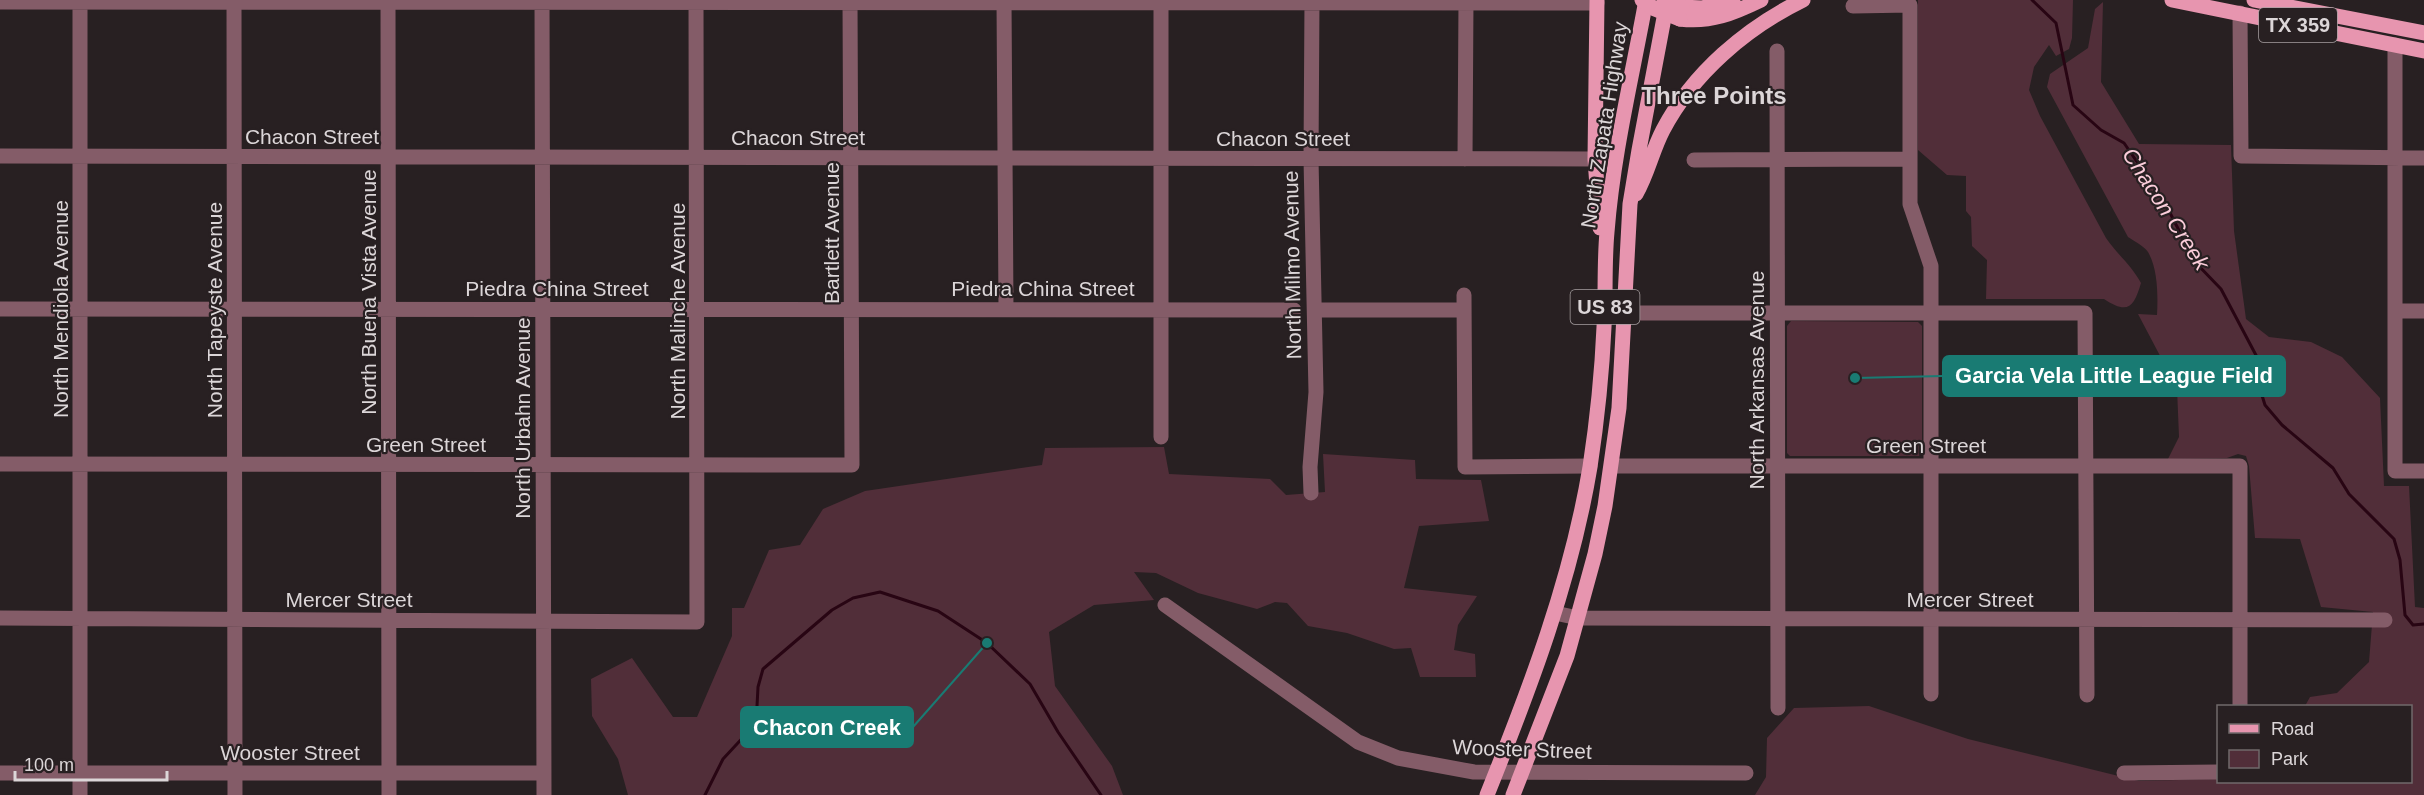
<svg xmlns="http://www.w3.org/2000/svg" width="2424" height="795" font-family="Helvetica,sans-serif">
<style>
.green{fill:#512e39}
.lines{fill:none;stroke-linecap:round;stroke-linejoin:round}
.stream{stroke:#280513;stroke-width:3}
.minor{stroke:#845c68;stroke-width:15}
.major{stroke:#e795af;stroke-width:15}
.major-bridge{stroke:#e795af;stroke-width:15}
.labels{text-anchor:middle;dominant-baseline:central;stroke-width:4.5;stroke-linejoin:round;paint-order:stroke}
.shield{fill:#282022;stroke:#a69fa1;stroke-width:1.5}
.shield-label{font-size:20px;font-weight:bold;fill:#dcd6d8}
.street-label{font-size:21px;fill:#dcd6d8;stroke:#282022}
.water-label{font-size:22px;font-style:italic;fill:#fbcdda;stroke:#282022}
.quarter-label{font-size:24px;font-weight:bold;fill:#dcd6d8;stroke:#282022}
.leader{fill:none;stroke:#197b73;stroke-width:2}
.callout-dot{fill:#197b73;stroke:#282022;stroke-width:2}
.callout{fill:#197b73;stroke:#197b73;stroke-width:2}
.callout-label{font-size:22px;text-anchor:middle;font-weight:bold;fill:#fff}
</style>
<rect width="100%" height="100%" fill="#282022"/>
<path class="green" d="M 1918,0 L 2073,0 L 2072,38 L 2069,49 L 2056,56 L 2049,45 L 2034,67 L 2029,90 L 2040,116 L 2106,238 C 2117,254 2132,266 2141,283 C 2134,307 2128,315 2104,299 L 1986,299 L 1987,260 L 1972,246 L 1971,217 L 1966,211 L 1966,176 L 1947,175 L 1918,150 Z
M 2103,2 L 2101,82 L 2139,144 L 2231,145 L 2234,231 L 2246,319 L 2269,337 L 2311,342 L 2342,357 L 2380,398 L 2384,486 L 2409,486 L 2415,607 L 2424,608 L 2424,795 L 1755,795 L 1766,777 L 1767,738 L 1794,708 L 1869,706 L 1968,739 L 2139,781 L 2218,779 L 2218,782 L 2410,782 L 2410,706 L 2305,706 L 2310,697 L 2337,693 L 2369,662 L 2373,612 L 2321,607 L 2300,539 L 2255,538 L 2249,466 L 2246,456 L 2238,454 L 2227,458 L 2168,459 L 2179,437 L 2177,388 L 2138,314 L 2157,315 C 2158,296 2158,269 2148,252 C 2144,246 2134,241 2128,237 L 2047,87 L 2050,74 L 2088,48 L 2095,9 Z
M 1791,321 L 1918,322 L 1922,326 L 1922,450 L 1919,456 L 1790,456 L 1787,453 L 1787,326 Z
M 1164,447 L 1169,474 L 1270,479 L 1286,495 L 1325,492 L 1323,454 L 1415,460 L 1416,479 L 1481,480 L 1489,521 L 1419,526 L 1404,588 L 1477,596 L 1458,625 L 1454,650 L 1475,654 L 1476,677 L 1420,677 L 1411,648 L 1394,649 L 1347,633 L 1308,626 L 1287,603 L 1275,602 L 1257,609 L 1198,593 L 1156,573 L 1134,572 L 1154,600 L 1094,605 L 1049,632 L 1055,686 L 1112,766 L 1123,795 L 628,795 L 618,759 L 592,716 L 591,679 L 632,658 L 673,717 L 697,717 L 732,636 L 732,608 L 744,608 L 769,550 L 800,545 L 823,509 L 865,491 L 1042,465 L 1045,448 Z"/>
<g class="lines">
<path class="stream" d="M 2032,0 L 2056,23 L 2073,105 L 2101,130 L 2124,143 L 2164,201 L 2195,262 L 2221,289 L 2258,359 L 2260,389 L 2265,405 L 2282,425 L 2333,468 L 2349,494 L 2394,539 L 2400,560 L 2405,615 L 2413,625 L 2424,624
M 705,795 L 723,759 L 749,731 L 757,706 L 758,687 L 763,669 L 832,610 L 853,598 L 880,592 L 938,611 L 987,643 L 1030,684 L 1058,732 L 1101,795"/>
<path class="minor" d="M 80,0 L 80,795
M 234,0 L 235,795
M 388,0 L 389,795
M 542,0 L 544,795
M 1004,0 L 1006,309
M 0,2 L 1597,3
M 1853,6 L 1910,5 L 1910,204 L 1931,266 L 1931,694
M 2240,13 L 2241,156 L 2424,158
M 2395,45 L 2395,471 L 2424,471
M 1777,51 L 1778,708
M 0,156 L 1595,159
M 1465,159 L 1466,0
M 1694,160 L 1909,159
M 1464,295 L 1465,467 L 1590,466
M 0,309 L 1294,310
M 1316,310 L 1464,310
M 2395,311 L 2424,311
M 1626,313 L 2085,313 L 2087,695
M 1161,437 L 1161,0
M 0,464 L 852,465 L 850,0
M 1612,466 L 2240,466 L 2240,706
M 1311,493 L 1310,467 L 1316,392 L 1311,159 L 1312,0
M 1165,605 L 1358,742 L 1398,758 L 1474,772 L 1746,773
M 1555,613 L 1578,618 L 2385,620
M 0,618 L 697,622 L 696,0
M 0,773 L 544,773
M 2124,773 L 2218,772"/>
<path class="major" d="M 1597,0 L 1595,159 L 1600,228
M 2172,0 L 2424,51
M 2254,0 L 2424,33
M 1682,7 L 1702,8 L 1733,0
M 1680,19 C 1711,23 1734,13 1761,0
M 1636,194 C 1648,173 1652,151 1663,130 C 1693,73 1746,28 1803,0
M 1487,795 C 1530,688 1571,581 1590,467 C 1597,421 1602,373 1604,327 C 1606,296 1604,264 1607,232 C 1613,154 1632,77 1646,0
M 1513,795 L 1567,656 L 1595,554 L 1605,506 L 1619,408 L 1630,204 L 1639,150 L 1667,2"/>
<path class="major-bridge" d="M 1642,0 L 1655,9 L 1680,19
M 1664,0 L 1682,7"/>
</g>
<g class="labels">
<g class="shield">
<rect x="2259" y="8" width="78" height="34" rx="4.5"/>
<rect x="1570.5" y="290" width="69" height="34" rx="4.5"/>
</g>
<g class="shield-label">
<text x="2298" y="25">TX 359</text>
<text x="1605" y="307">US 83</text>
</g>
<g class="street-label">
<text transform="translate(1604 125) rotate(-81)">North Zapata Highway</text>
<text x="312" y="136">Chacon Street</text>
<text x="798" y="137">Chacon Street</text>
<text x="1283" y="138">Chacon Street</text>
<text transform="translate(831 233) rotate(-90)">Bartlett Avenue</text>
<text transform="translate(1292 265) rotate(-91)">North Milmo Avenue</text>
<text x="557" y="288">Piedra China Street</text>
<text x="1043" y="288">Piedra China Street</text>
<text transform="translate(368 292) rotate(-90)">North Buena Vista Avenue</text>
<text transform="translate(60 309) rotate(-90)">North Mendiola Avenue</text>
<text transform="translate(214 310) rotate(-90)">North Tapeyste Avenue</text>
<text transform="translate(677 311) rotate(-90)">North Malinche Avenue</text>
<text transform="translate(1756 380) rotate(-90)">North Arkansas Avenue</text>
<text transform="translate(522 418) rotate(-90)">North Urbahn Avenue</text>
<text x="426" y="444">Green Street</text>
<text x="1926" y="445">Green Street</text>
<text x="349" y="599">Mercer Street</text>
<text x="1970" y="599">Mercer Street</text>
<text transform="translate(1522 749) rotate(2)">Wooster Street</text>
<text x="290" y="752">Wooster Street</text>
</g>
<g class="water-label">
<text transform="translate(2166 209) rotate(57)">Chacon Creek</text>
</g>
<g class="quarter-label">
<text x="1714" y="95">Three Points</text>
</g>
</g>
<path class="leader" d="M1855 378L1943 376M987 643L913 727"/>
<g class="callout-dot">
<circle cx="1855" cy="378" r="6"/>
<circle cx="987" cy="643" r="6"/>
</g>
<g class="callout">
<rect x="1943" y="356" width="342" height="40" rx="6"/>
<rect x="741" y="707" width="172" height="40" rx="6"/>
</g>
<g class="callout-label">
<text x="2114" y="383">Garcia Vela Little League Field</text>
<text x="827" y="735">Chacon Creek</text>
</g>
<rect x="2217" y="705" width="195" height="78" fill="#282022" stroke="#70696b" stroke-width="1.5"/>
<rect x="2229" y="724" width="30" height="9" fill="#e795af" stroke="#70696b" stroke-width="1.5"/>
<text x="2271" y="735" font-size="18" fill="#dcd6d8">Road</text>
<rect x="2229" y="750" width="30" height="18" fill="#512e39" stroke="#70696b" stroke-width="1.5"/>
<text x="2271" y="765" font-size="18" fill="#dcd6d8">Park</text>
<path d="M15 771v9h152v-9" fill="none" stroke="#dcd6d8" stroke-width="3"/>
<text x="24" y="771" font-size="18" fill="#dcd6d8" stroke="#282022" stroke-width="4.5" paint-order="stroke">100 m</text>
</svg>
